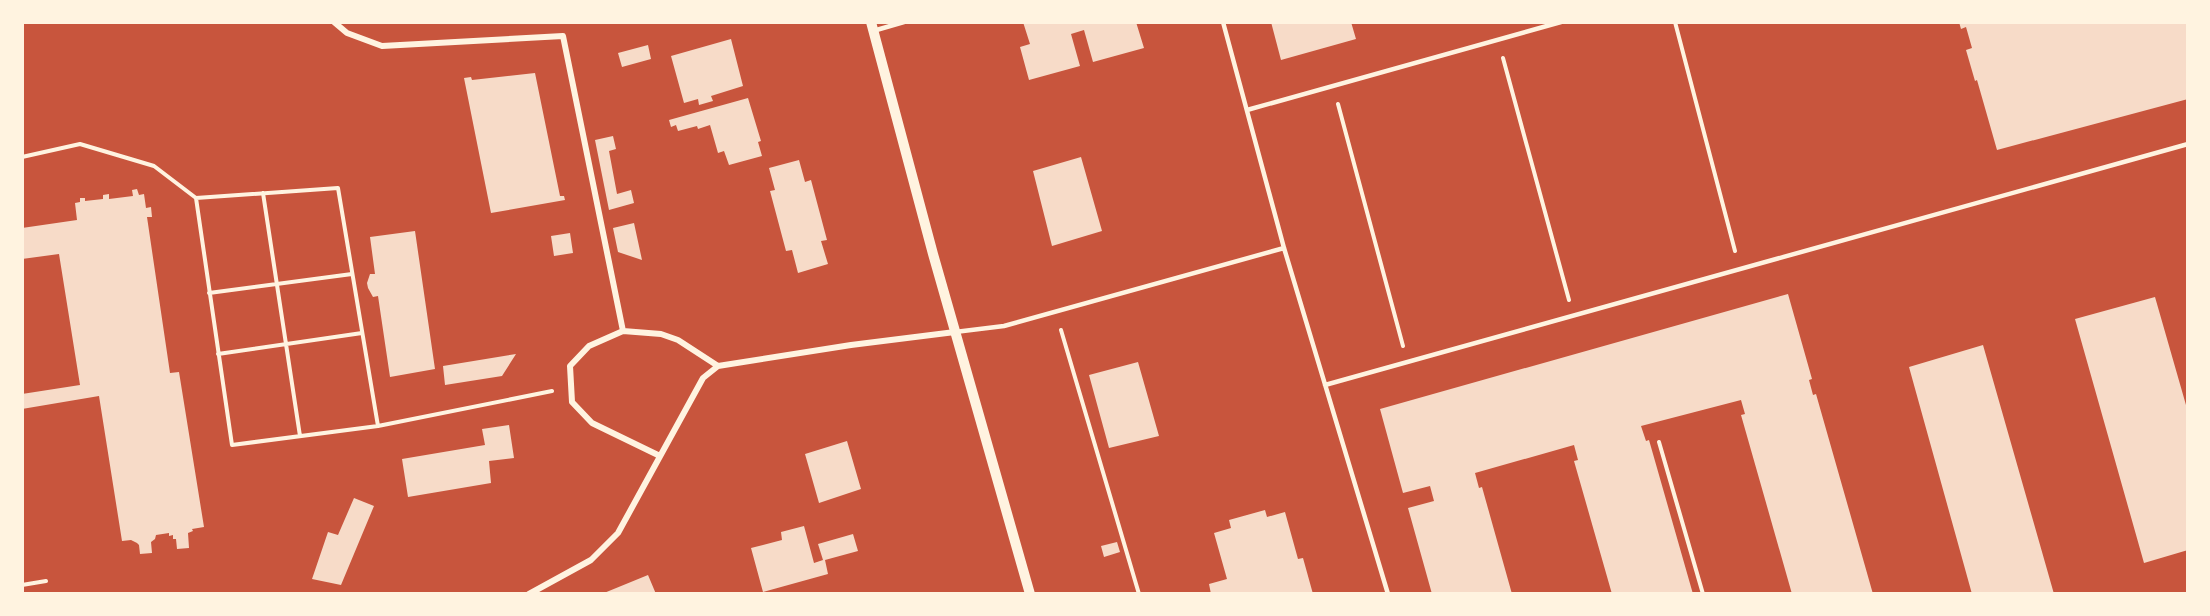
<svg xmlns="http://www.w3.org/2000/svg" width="2210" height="616" font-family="Rubik,sans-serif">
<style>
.building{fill:#f7dbc8}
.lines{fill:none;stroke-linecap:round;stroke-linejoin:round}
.path{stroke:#fff3e0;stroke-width:4}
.service{stroke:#fff3e0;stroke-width:4.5}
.minor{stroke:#fff3e0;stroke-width:6}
.tertiary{stroke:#fff3e0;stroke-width:10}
</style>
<rect width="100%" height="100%" fill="#c8553d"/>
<path class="building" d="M 1023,22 L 1136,22 L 1144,48 L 1093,62 L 1084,30 L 1071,34 L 1080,66 L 1029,80 L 1020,47 L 1030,44 Z
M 1271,22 L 1351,22 L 1356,39 L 1281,60 Z
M 1959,22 L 2188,22 L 2188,99 L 1997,150 L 1977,80 L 1975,81 L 1966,50 L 1972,48 L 1966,27 L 1961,29 Z
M 731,39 L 743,86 L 711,96 L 713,101 L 699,105 L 698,99 L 684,103 L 671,56 Z
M 648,45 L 651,59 L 622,67 L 618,53 Z
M 535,73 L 560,196 L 564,196 L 565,200 L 491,213 L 464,78 L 471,77 L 472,80 Z
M 748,98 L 761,141 L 758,142 L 762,156 L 729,165 L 724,151 L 718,153 L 710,125 L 698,129 L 697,126 L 678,131 L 676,125 L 671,127 L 669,120 Z
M 613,136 L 616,149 L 609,151 L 617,194 L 631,190 L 634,203 L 609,210 L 595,140 Z
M 1081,157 L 1102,231 L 1052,246 L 1033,171 Z
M 799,160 L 805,182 L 811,180 L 827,240 L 821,241 L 828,264 L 798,273 L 792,250 L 786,251 L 770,191 L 775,190 L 769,168 Z
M 137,189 L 139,195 L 144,194 L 146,208 L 151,207 L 152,217 L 147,217 L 170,373 L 179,372 L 204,527 L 192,529 L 193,531 L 188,533 L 189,548 L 177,549 L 176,539 L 173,539 L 173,535 L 169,536 L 169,533 L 156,535 L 155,539 L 151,542 L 152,553 L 140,554 L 139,545 L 137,543 L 131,540 L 122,541 L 99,396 L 22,409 L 22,394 L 80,385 L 59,254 L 22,259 L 22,228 L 77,220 L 75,203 L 80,202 L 80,198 L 85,198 L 85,201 L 103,199 L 103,195 L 109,194 L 109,199 L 133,196 L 132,190 Z
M 634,223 L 642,260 L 618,252 L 613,228 Z
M 415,231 L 435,369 L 390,377 L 378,296 L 373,297 L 368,288 L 367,283 L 370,274 L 375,274 L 370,237 Z
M 570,233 L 573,253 L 554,256 L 551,236 Z
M 1788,294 L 1812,379 L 1809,380 L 1813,395 L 1816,394 L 1873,594 L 1792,594 L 1741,415 L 1745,414 L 1741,400 L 1641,426 L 1646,441 L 1649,440 L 1693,594 L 1612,594 L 1574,461 L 1578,460 L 1574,445 L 1475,473 L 1479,488 L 1482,487 L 1512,594 L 1432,594 L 1408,508 L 1434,501 L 1430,486 L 1403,493 L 1380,409 Z
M 2155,297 L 2188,412 L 2188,550 L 2144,563 L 2075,319 Z
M 1983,345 L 2054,594 L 1972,594 L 1909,367 Z
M 516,354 L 502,376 L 445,385 L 443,366 Z
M 1138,362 L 1159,436 L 1109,448 L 1089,375 Z
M 509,425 L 514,458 L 489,461 L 491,483 L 408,497 L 402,459 L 485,445 L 482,429 Z
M 847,441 L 861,489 L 819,503 L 805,454 Z
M 354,498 L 374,506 L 341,585 L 312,579 L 328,532 L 338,535 Z
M 1265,510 L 1267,517 L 1285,512 L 1298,559 L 1303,558 L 1313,594 L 1211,594 L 1209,584 L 1227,579 L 1214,533 L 1231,528 L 1229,520 Z
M 804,526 L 814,563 L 823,560 L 818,544 L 853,534 L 858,551 L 825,560 L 828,574 L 763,592 L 751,548 L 782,540 L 781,532 Z
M 1117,542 L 1120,552 L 1104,557 L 1101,546 Z
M 648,575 L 656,594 L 604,594 L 604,593 Z"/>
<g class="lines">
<path class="path" d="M 1675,22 L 1735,251
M 1503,58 L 1569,300
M 1338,104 L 1403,346
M 22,157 L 80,144 L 154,166 L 196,198 L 338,188 L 378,426 L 552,391
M 263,193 L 300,436
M 196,198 L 232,445 L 378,426
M 209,293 L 352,274
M 1061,330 L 1139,594
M 218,354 L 362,333
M 1659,442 L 1703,594
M 22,585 L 46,581"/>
<path class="service" d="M 1223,22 L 1284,248 L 1388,594
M 873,31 L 904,22
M 1247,110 L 1561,22
M 955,332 L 1004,326 L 1284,248
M 1325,385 L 2188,144"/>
<path class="minor" d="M 334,22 L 347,33 L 382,46 L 563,36 L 623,331
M 660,456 L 592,423 L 572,402 L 570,366 L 589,346 L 623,331 L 661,334 L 678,340 L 718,366
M 529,594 L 591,560 L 618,533 L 703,378 L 718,366 L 851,345 L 955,332"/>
<path class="tertiary" d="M 871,22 L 933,254 L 1030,594"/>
</g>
<rect width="2210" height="616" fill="none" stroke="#fff3e0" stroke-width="48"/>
</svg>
